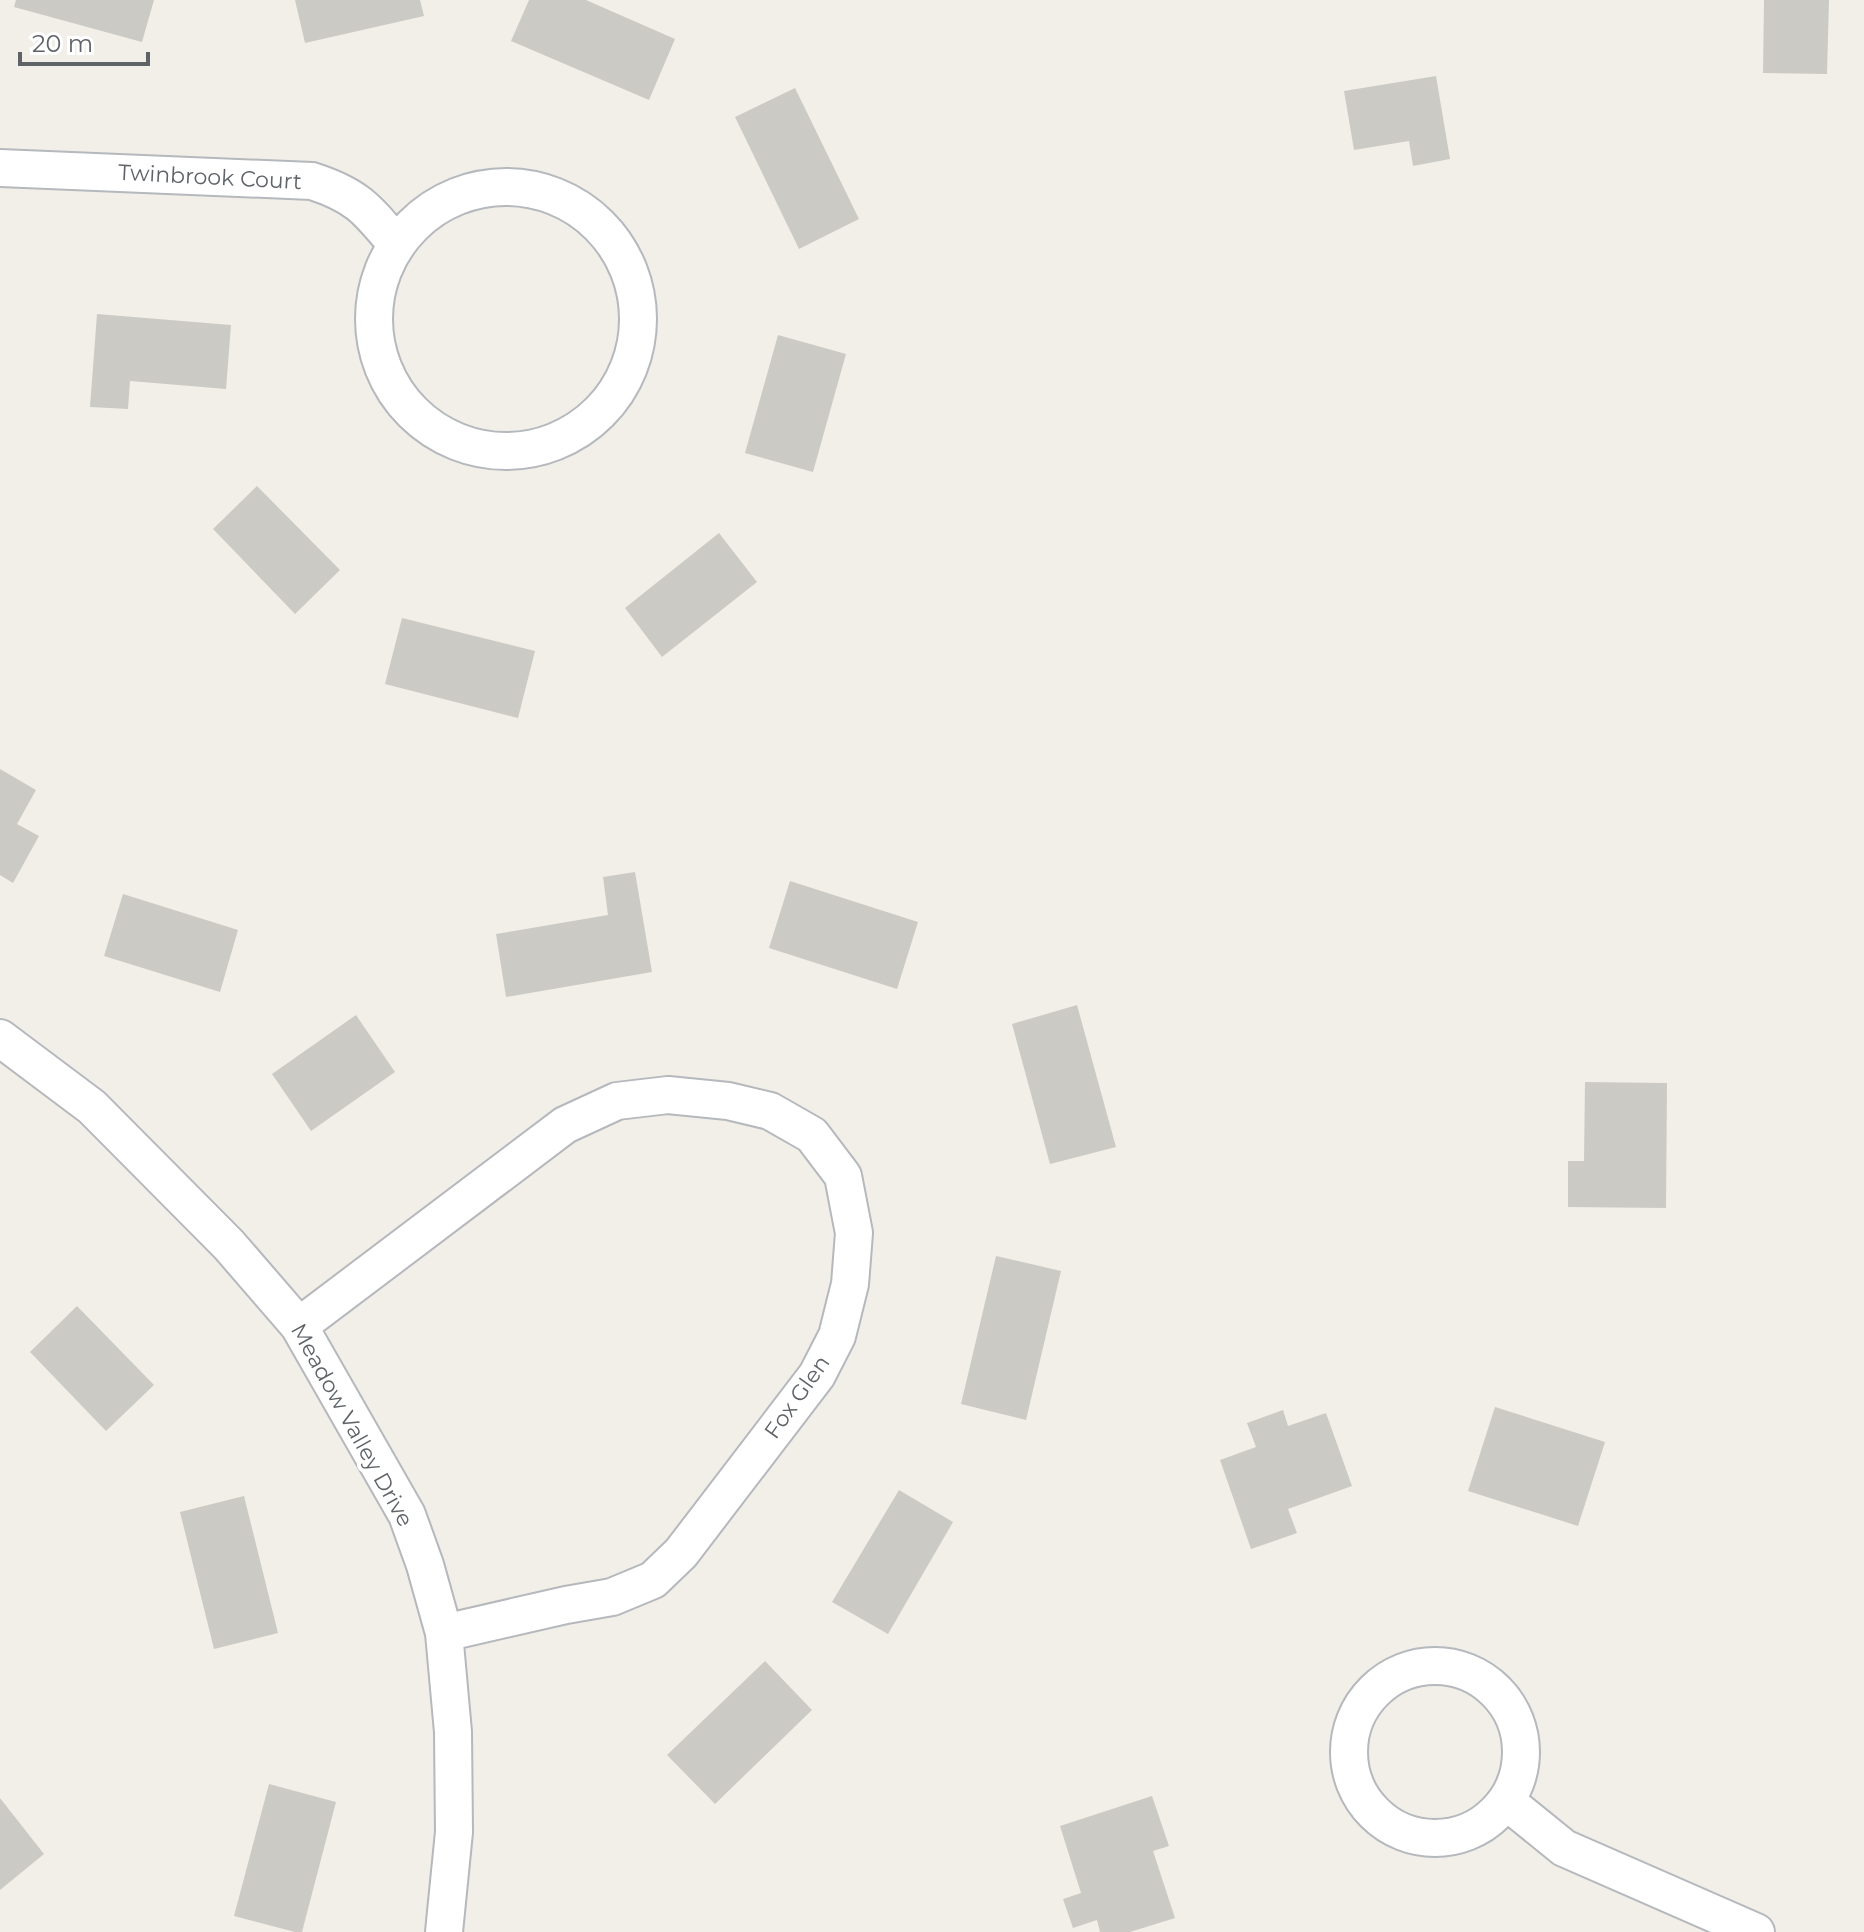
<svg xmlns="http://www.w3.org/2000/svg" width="1864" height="1932" font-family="Montserrat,sans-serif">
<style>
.building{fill:#cccac5}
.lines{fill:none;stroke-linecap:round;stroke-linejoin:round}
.street-casing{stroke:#b5b8bc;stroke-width:40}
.street{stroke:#fff;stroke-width:36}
.labels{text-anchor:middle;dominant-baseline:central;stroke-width:8;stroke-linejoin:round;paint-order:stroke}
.street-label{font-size:22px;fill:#5f6368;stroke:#fff}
</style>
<rect width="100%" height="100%" fill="#f1efe8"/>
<path class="building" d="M 16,0 L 154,0 L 142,42 L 14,7 Z
M 295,0 L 420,0 L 424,16 L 305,43 Z
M 529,0 L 586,0 L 675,39 L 649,100 L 511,41 Z
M 1764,0 L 1829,0 L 1827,74 L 1763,73 Z
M 1436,76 L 1450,159 L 1413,166 L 1409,141 L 1354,150 L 1344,91 Z
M 795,88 L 859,219 L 799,249 L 735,117 Z
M 97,314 L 231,325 L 226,389 L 130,381 L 128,409 L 90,407 Z
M 778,335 L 846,354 L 813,472 L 745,453 Z
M 257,486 L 340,570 L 295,614 L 213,529 Z
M 719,533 L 757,582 L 662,657 L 625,608 Z
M 402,618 L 535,651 L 518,718 L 385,684 Z
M 0,769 L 36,790 L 17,824 L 39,836 L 13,883 L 0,875 Z
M 635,872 L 652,972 L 506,997 L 496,934 L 608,915 L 603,877 Z
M 790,881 L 918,922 L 897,989 L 769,948 Z
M 123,894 L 238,930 L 220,992 L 104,956 Z
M 1077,1005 L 1116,1147 L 1050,1164 L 1012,1024 Z
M 356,1015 L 395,1072 L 311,1131 L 272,1074 Z
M 1585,1082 L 1667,1083 L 1666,1208 L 1568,1207 L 1568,1161 L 1584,1161 Z
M 996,1256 L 1061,1271 L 1026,1420 L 961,1404 Z
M 77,1306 L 154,1385 L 106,1431 L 30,1352 Z
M 1495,1407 L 1605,1442 L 1578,1526 L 1468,1491 Z
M 1283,1410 L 1288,1426 L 1326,1413 L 1352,1486 L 1288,1509 L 1297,1533 L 1251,1549 L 1220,1460 L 1256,1447 L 1247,1423 Z
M 899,1490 L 953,1522 L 888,1634 L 832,1602 Z
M 244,1496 L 278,1633 L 214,1649 L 180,1512 Z
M 765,1661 L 812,1710 L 715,1804 L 667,1755 Z
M 269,1784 L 336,1802 L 302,1932 L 295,1932 L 234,1916 Z
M 1152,1796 L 1169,1846 L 1153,1851 L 1175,1918 L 1130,1932 L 1100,1932 L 1097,1920 L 1073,1928 L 1063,1899 L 1081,1893 L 1060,1826 Z
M 0,1798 L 44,1854 L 0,1890 Z"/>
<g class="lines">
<defs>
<path id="street" d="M 0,168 L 312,181 C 358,196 367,209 397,245
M374 319a132 132 0 1 1 264 0a132 132 0 1 1-264 0Z
M 0,1038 L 92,1107 L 229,1245 L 299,1326 L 407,1515 L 425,1565 L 444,1633 L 453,1732 L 454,1832 L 444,1932
M 299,1326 L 565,1125 L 617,1101 L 668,1095 L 728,1101 L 770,1111 L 812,1135 L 843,1176 L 854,1233 L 850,1284 L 837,1336 L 817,1375 L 681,1553 L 653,1580 L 612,1597 L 566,1605 L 444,1633
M1349 1752a86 86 0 1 1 172 0a86 86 0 1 1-172 0Z
M 1506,1801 L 1564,1848 L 1756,1932"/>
</defs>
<use href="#street" class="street-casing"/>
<use href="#street" class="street"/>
</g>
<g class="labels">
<g class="street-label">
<text transform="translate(210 177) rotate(3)">Twinbrook Court</text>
<text transform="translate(797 1397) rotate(-55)">Fox Glen</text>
<text transform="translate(352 1425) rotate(61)">Meadow Valley Drive</text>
</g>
</g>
<path d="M20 52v12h128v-12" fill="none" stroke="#5f6368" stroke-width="4"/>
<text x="32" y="52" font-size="24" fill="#5f6368" stroke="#ffffff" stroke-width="6" paint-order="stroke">20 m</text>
</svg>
